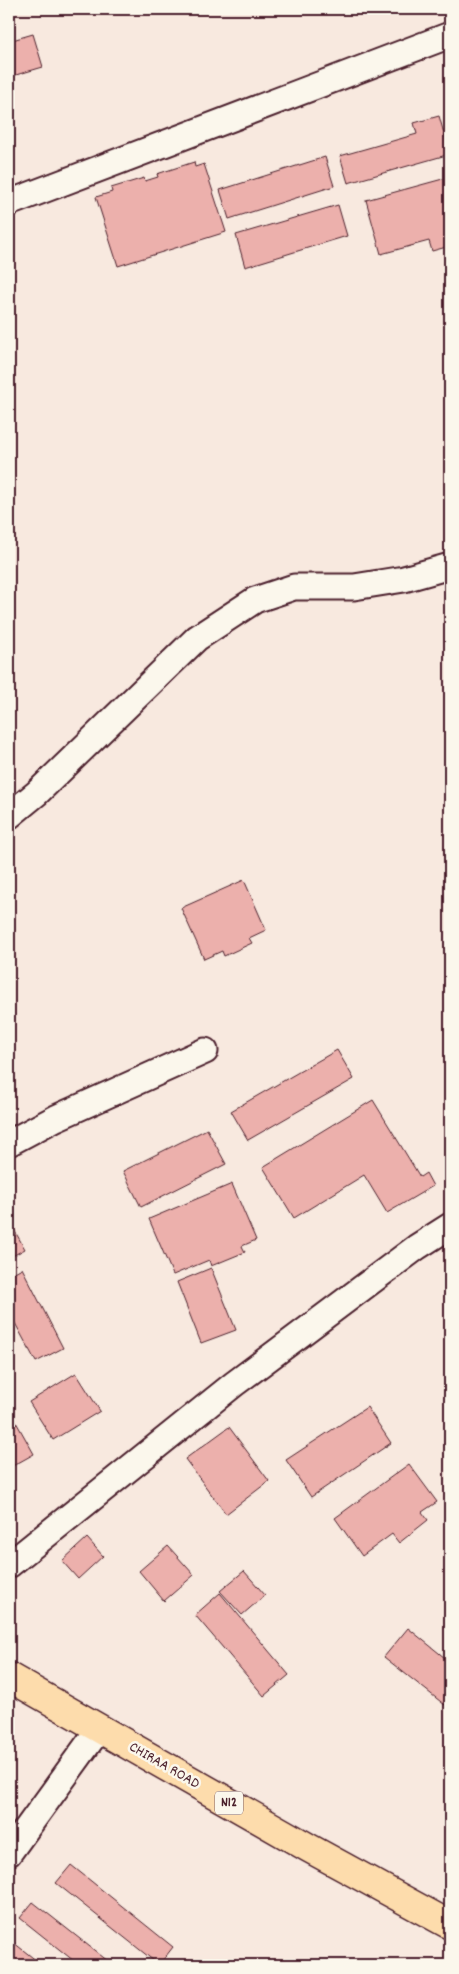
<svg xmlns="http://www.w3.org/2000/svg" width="459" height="1974" font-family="Dekko,sans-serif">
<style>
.building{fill:#ecb0ac;stroke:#4a1f2b}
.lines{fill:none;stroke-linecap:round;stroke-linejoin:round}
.minor-casing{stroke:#4a1f2b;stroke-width:29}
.trunk-casing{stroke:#4a1f2b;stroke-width:31}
.minor{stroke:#fbf7ec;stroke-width:25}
.trunk{stroke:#fddcac;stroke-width:28}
.labels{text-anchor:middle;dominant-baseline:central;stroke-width:5;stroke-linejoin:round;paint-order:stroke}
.shield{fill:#fbf7ec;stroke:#7f6065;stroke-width:1}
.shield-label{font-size:14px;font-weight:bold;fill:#4a1f2b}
.street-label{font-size:15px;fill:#4a1f2b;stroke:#fbf7ec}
</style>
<rect width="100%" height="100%" fill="#f8e9df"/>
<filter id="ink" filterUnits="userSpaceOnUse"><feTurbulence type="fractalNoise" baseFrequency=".02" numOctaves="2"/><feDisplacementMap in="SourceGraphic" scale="10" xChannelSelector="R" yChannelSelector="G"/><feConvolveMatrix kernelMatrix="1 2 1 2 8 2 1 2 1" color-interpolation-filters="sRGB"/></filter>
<g filter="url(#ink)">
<path class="building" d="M 33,34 L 43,67 L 9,77 L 9,41 Z
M 439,116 L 450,154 L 348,183 L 340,156 L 417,134 L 414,123 Z
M 325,157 L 334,186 L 229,219 L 220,190 Z
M 194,162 L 195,167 L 204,164 L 226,232 L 118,266 L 96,197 L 112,192 L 111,188 L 144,178 L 145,181 L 158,177 L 157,174 Z
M 450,177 L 450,246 L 432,251 L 429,241 L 381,254 L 366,200 Z
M 338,205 L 347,236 L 245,267 L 236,235 Z
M 244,880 L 266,930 L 249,938 L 252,943 L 224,956 L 222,951 L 204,959 L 181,908 Z
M 337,1050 L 354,1079 L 248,1140 L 231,1111 Z
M 373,1100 L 420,1177 L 426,1173 L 433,1186 L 387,1213 L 364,1175 L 294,1218 L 263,1167 Z
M 207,1129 L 226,1164 L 141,1207 L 123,1171 Z
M 232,1184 L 256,1240 L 242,1246 L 245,1252 L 211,1266 L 209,1260 L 173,1275 L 149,1219 Z
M 9,1221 L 25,1249 L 9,1258 Z
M 22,1268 L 63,1348 L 36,1362 L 9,1312 L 9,1275 Z
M 211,1268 L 236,1330 L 201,1343 L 177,1282 Z
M 76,1373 L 100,1411 L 53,1440 L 29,1402 Z
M 367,1407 L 391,1443 L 311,1497 L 286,1460 Z
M 16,1422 L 34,1454 L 9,1468 L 9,1426 Z
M 229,1427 L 269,1481 L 226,1514 L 185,1459 Z
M 409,1464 L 437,1502 L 422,1512 L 428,1520 L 399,1543 L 392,1534 L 362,1556 L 335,1518 Z
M 87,1538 L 103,1556 L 78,1579 L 62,1561 Z
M 168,1546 L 194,1575 L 164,1601 L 139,1571 Z
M 244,1571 L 265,1595 L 242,1615 L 220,1591 Z
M 220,1593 L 289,1675 L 264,1696 L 195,1615 Z
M 408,1628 L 450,1662 L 450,1709 L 384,1657 Z
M 71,1865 L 173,1947 L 159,1965 L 56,1883 Z
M 33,1902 L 113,1965 L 79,1965 L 20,1918 Z
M 9,1939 L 42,1965 L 9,1965 Z"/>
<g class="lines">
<defs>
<path id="minor" d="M 9,203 L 450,35
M 9,816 L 37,793 L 197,638 L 255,600 L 294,587 L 354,587 L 404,579 L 450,566
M 9,1143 L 56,1118 L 205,1051
M 9,1565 L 234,1384 L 417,1247 L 450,1226
M 9,1853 L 99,1729"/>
<path id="trunk" d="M 9,1677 L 309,1848 L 450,1925"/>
</defs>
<use href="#minor" class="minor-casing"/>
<use href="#trunk" class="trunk-casing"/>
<use href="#minor" class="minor"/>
<use href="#trunk" class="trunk"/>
</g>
</g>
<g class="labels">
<rect class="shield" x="215" y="1791.5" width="28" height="23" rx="4"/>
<g class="shield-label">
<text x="229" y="1803">N12</text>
</g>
<g class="street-label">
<text transform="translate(164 1766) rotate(30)">CHIRAA ROAD</text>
</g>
</g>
<rect width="459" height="1974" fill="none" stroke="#fbf7ec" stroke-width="30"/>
<rect x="15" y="15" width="429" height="1944" fill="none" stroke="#4a1f2b" stroke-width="2" filter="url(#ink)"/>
</svg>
